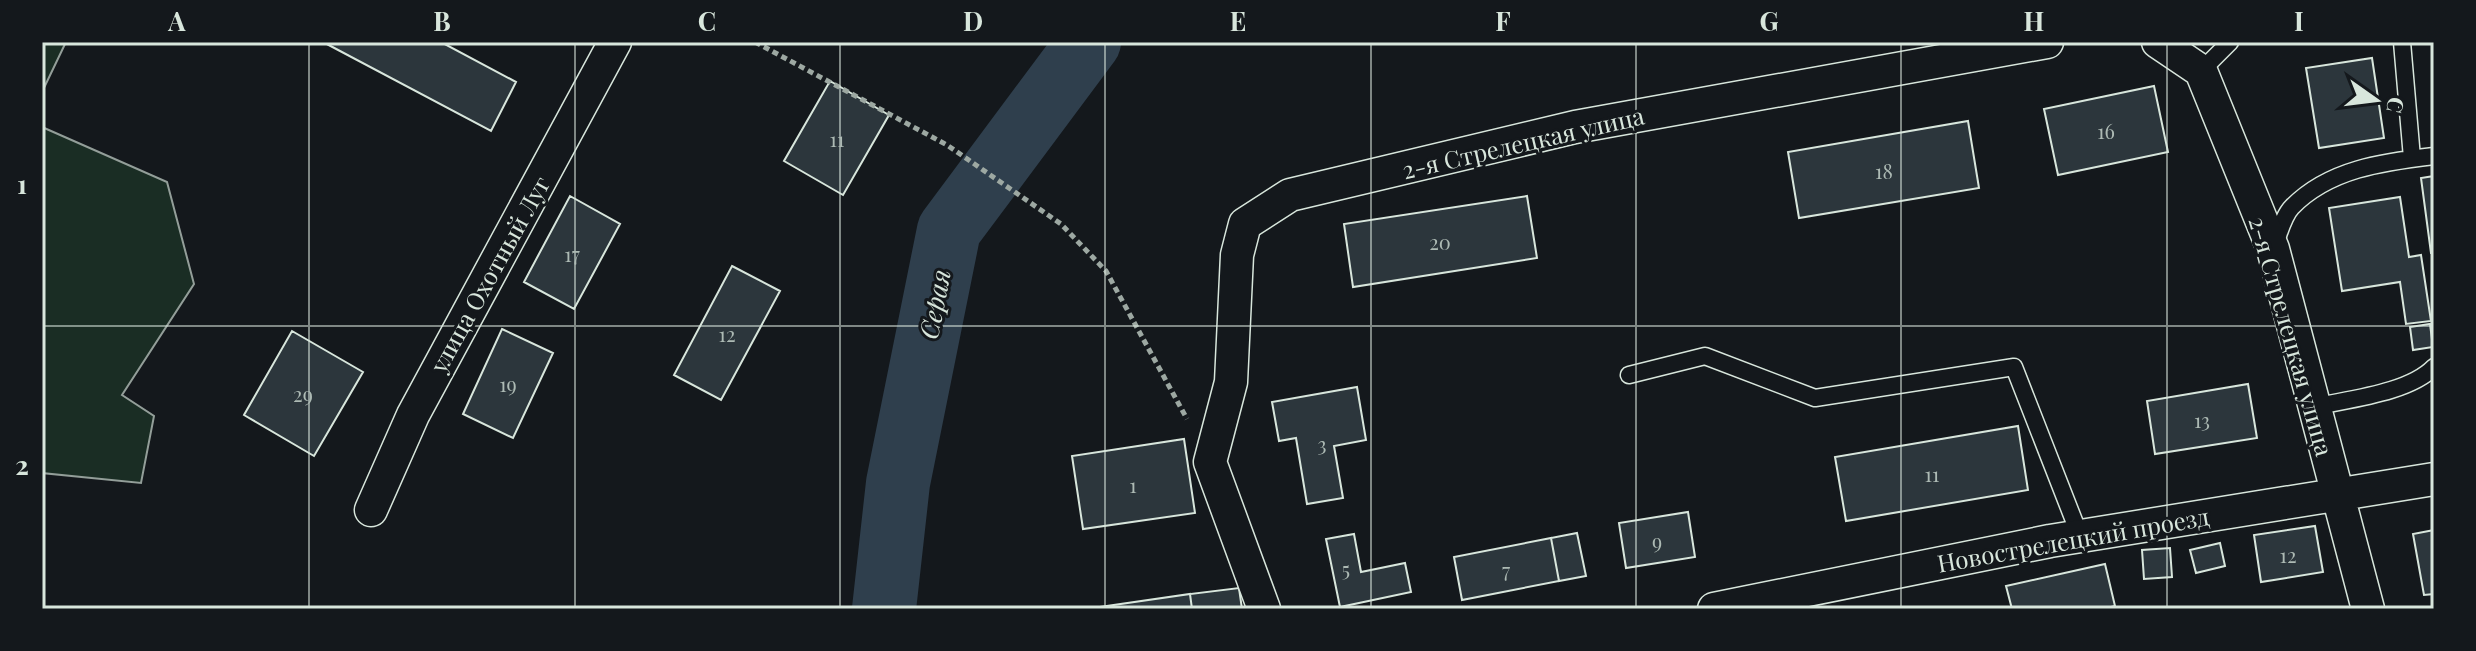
<svg xmlns="http://www.w3.org/2000/svg" width="2476" height="651" font-family="'Playfair Display',serif">
<style>
.green{fill:#1a2d24;stroke:#939e99;stroke-width:2}
.lines{fill:none;stroke-linecap:round;stroke-linejoin:round}
.river{stroke:#2f3f4d;stroke-width:64}
.building{fill:#2c363c;stroke:#d8e6dc;stroke-width:2}
.service-casing{stroke:#d8e6dc;stroke-width:19}
.minor-casing{stroke:#d8e6dc;stroke-width:35}
.path{stroke:#9da8a2;stroke-width:5;stroke-dasharray:6 4;stroke-linecap:butt}
.service{stroke:#14181c;stroke-width:16}
.minor{stroke:#14181c;stroke-width:32}
.grid{fill:none;stroke:#d8e6dc;stroke-width:2;stroke-opacity:0.55}
.labels{text-anchor:middle;dominant-baseline:central;stroke-width:6;stroke-linejoin:round;paint-order:stroke}
.number-label{font-size:20px;fill:#adbab4}
.street-label{font-size:24px;fill:#d8e6dc;stroke:#14181c}
.water-label{font-size:26px;font-style:italic;fill:#d8e6dc;stroke:#14181c}
.neatline{fill:none;stroke:#d8e6dc;stroke-width:3}
.grid-label{font-size:26px;text-anchor:middle;font-weight:bold;fill:#d8e6dc}
</style>
<rect width="100%" height="100%" fill="#14181c"/>
<path class="green" d="M 42,42 L 66,42 L 42,92 Z
M 42,127 L 167,182 L 194,284 L 122,395 L 154,416 L 141,483 L 42,473 Z"/>
<g class="lines">
<path class="river" d="M 884,609 L 898,483 L 949,230 L 1089,42"/>
</g>
<path class="building" d="M 323,42 L 441,42 L 516,82 L 491,131 Z
M 2372,58 L 2384,138 L 2319,148 L 2306,68 Z
M 830,81 L 889,115 L 843,195 L 784,161 Z
M 2154,86 L 2168,152 L 2058,175 L 2044,109 Z
M 1968,121 L 1979,188 L 1799,218 L 1788,152 Z
M 2434,176 L 2434,253 L 2431,253 L 2421,178 Z
M 570,196 L 620,224 L 574,309 L 524,282 Z
M 1527,196 L 1537,258 L 1353,287 L 1344,224 Z
M 2400,197 L 2409,257 L 2421,255 L 2431,321 L 2406,324 L 2400,282 L 2342,291 L 2329,208 Z
M 732,266 L 780,291 L 721,400 L 674,375 Z
M 2430,324 L 2433,347 L 2413,350 L 2410,327 Z
M 502,329 L 553,353 L 513,438 L 463,414 Z
M 292,331 L 363,372 L 314,456 L 244,415 Z
M 2248,384 L 2257,438 L 2155,454 L 2147,401 Z
M 1357,387 L 1366,440 L 1334,446 L 1343,498 L 1307,504 L 1296,438 L 1279,441 L 1272,402 Z
M 2018,426 L 2028,490 L 1846,521 L 1835,457 Z
M 1184,439 L 1195,513 L 1083,529 L 1072,456 Z
M 1688,512 L 1695,557 L 1626,568 L 1619,523 Z
M 2315,526 L 2323,572 L 2261,582 L 2254,535 Z
M 2434,530 L 2434,594 L 2424,595 L 2413,534 Z
M 1577,533 L 1586,576 L 1559,581 L 1551,538 Z
M 1354,534 L 1361,572 L 1405,563 L 1411,592 L 1340,607 L 1326,539 Z
M 1551,538 L 1559,581 L 1462,600 L 1454,557 Z
M 2220,543 L 2225,566 L 2196,573 L 2190,550 Z
M 2170,548 L 2172,577 L 2144,579 L 2142,550 Z
M 2105,564 L 2115,606 L 2103,609 L 2012,609 L 2006,586 Z
M 1239,588 L 1242,609 L 1192,609 L 1190,594 Z
M 1190,594 L 1192,609 L 1086,609 Z"/>
<g class="lines">
<defs>
<path id="service" d="M 2402,42 L 2412,158
M 2201,71 L 2230,42
M 2274,246 C 2279,235 2283,216 2292,207 C 2329,169 2383,162 2434,156
M 1629,375 L 1705,356 L 1815,398 L 2014,367 L 2080,536
M 2314,407 C 2349,399 2409,393 2434,367"/>
<path id="minor" d="M 2158,42 L 2201,71 L 2273,249 L 2368,609
M 371,510 L 413,415 L 615,42
M 1264,609 L 1210,462 L 1231,382 L 1237,255 L 1245,224 L 1290,195 L 1575,127 L 2047,42
M 1714,609 L 2050,541 L 2434,479"/>
</defs>
<use href="#service" class="service-casing"/>
<use href="#minor" class="minor-casing"/>
<path class="path" d="M 755,42 L 947,145 L 1061,224 L 1106,271 L 1187,419"/>
<use href="#service" class="service"/>
<use href="#minor" class="minor"/>
</g>
<path class="grid" d="M 309,42 L 309,609M 575,42 L 575,609M 840,42 L 840,609M 1105,42 L 1105,609M 1371,42 L 1371,609M 1636,42 L 1636,609M 1901,42 L 1901,609M 2167,42 L 2167,609M 42,326 L 2434,326"/>
<g class="labels">
<g class="number-label">
<text x="2106" y="130">16</text>
<text x="837" y="138">11</text>
<text x="1884" y="170">18</text>
<text x="1440" y="241">20</text>
<text x="572" y="253">17</text>
<text x="727" y="333">12</text>
<text x="508" y="383">19</text>
<text x="303" y="393">29</text>
<text x="2202" y="419">13</text>
<text x="1322" y="443">3</text>
<text x="1932" y="473">11</text>
<text x="1133" y="484">1</text>
<text x="1657" y="540">9</text>
<text x="2288" y="554">12</text>
<text x="1346" y="568">5</text>
<text x="1506" y="569">7</text>
</g>
<g class="street-label">
<text transform="translate(1523 142) rotate(-13)">2-я Стрелецкая улица</text>
<text transform="translate(489 274) rotate(-61)">улица Охотный Луг</text>
<text transform="translate(2292 336) rotate(74)">2-я Стрелецкая улица</text>
<text transform="translate(2073 539) rotate(-10)">Новострелецкий проезд</text>
</g>
<g class="water-label">
<text transform="translate(934 304) rotate(-79)">Серая</text>
</g>
</g>
<rect width="2476" height="651" fill="none" stroke="#14181c" stroke-width="88"/>
<g transform="translate(2376 100) rotate(104)" stroke="#14181c" stroke-width="6" paint-order="stroke">
<path d="M0-6L14 30L0 20L-14 30Z" fill="#d8e6dc"/>
<text y="-12" font-size="22" font-weight="bold" text-anchor="middle" fill="#d8e6dc">С</text>
</g>
<rect x="44" y="44" width="2388" height="563" class="neatline"/>
<g class="grid-label">
<text x="177" y="31">A</text>
<text x="442" y="31">B</text>
<text x="707" y="31">C</text>
<text x="973" y="31">D</text>
<text x="1238" y="31">E</text>
<text x="1503" y="31">F</text>
<text x="1769" y="31">G</text>
<text x="2034" y="31">H</text>
<text x="2299" y="31">I</text>
<text x="22" y="194">1</text>
<text x="22" y="475">2</text>
</g>
</svg>
